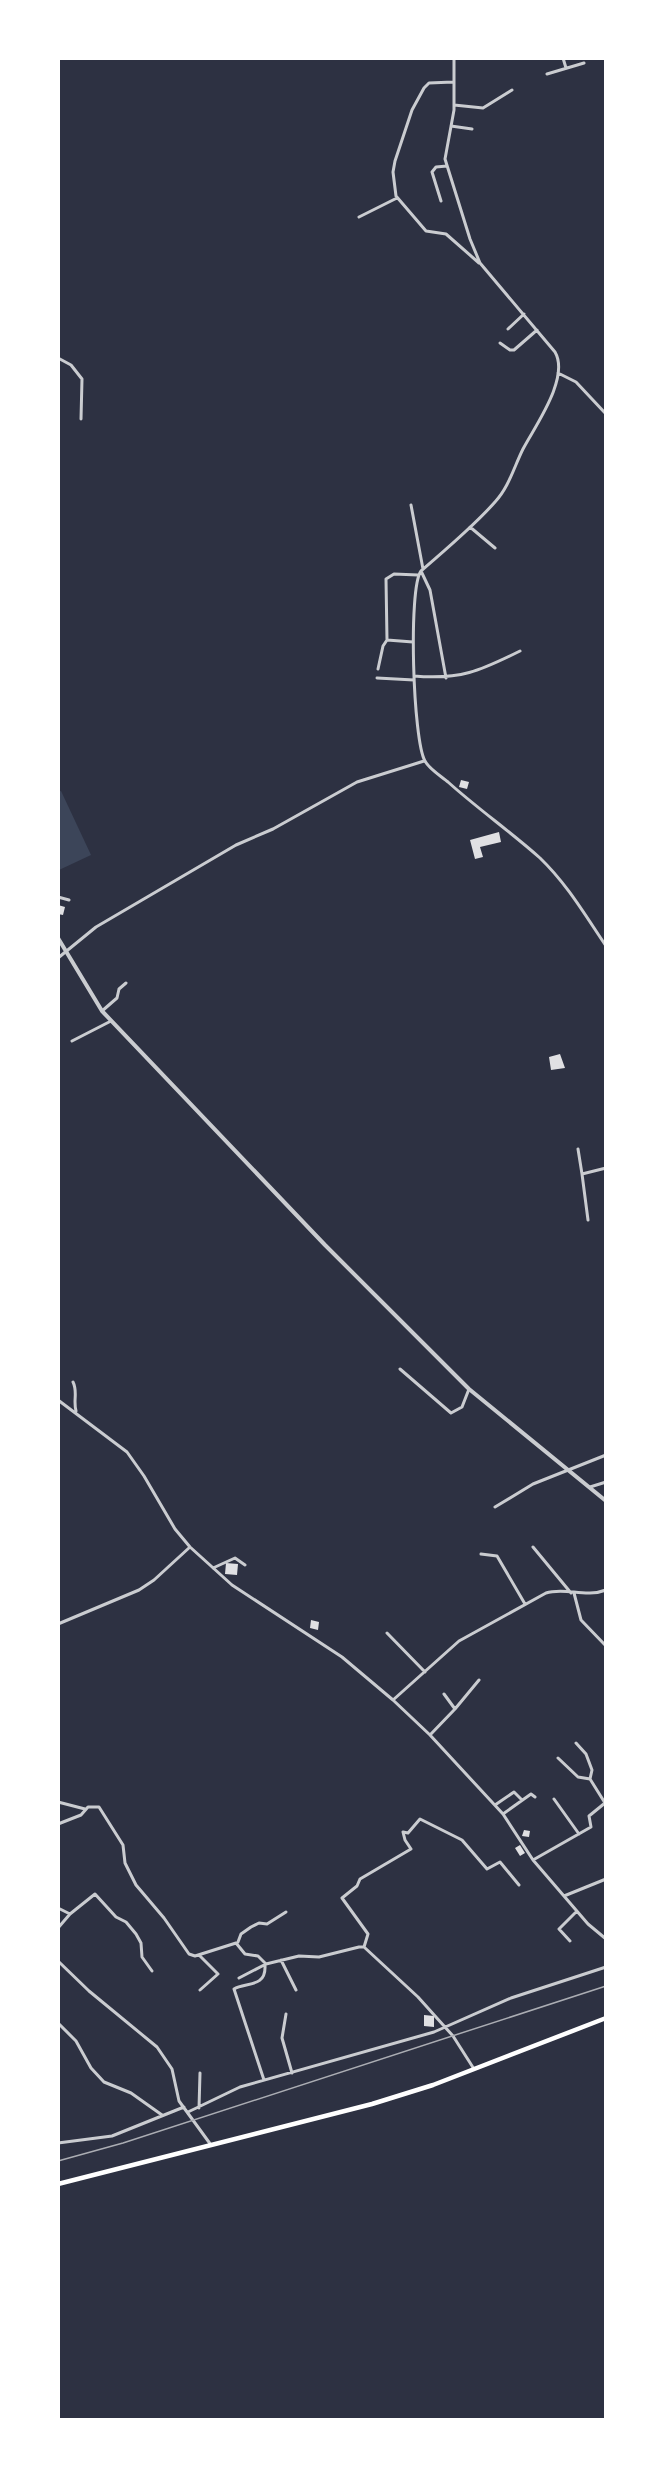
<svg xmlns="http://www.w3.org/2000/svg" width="664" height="2478" font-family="'Fira Sans',sans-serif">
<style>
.green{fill:#3c4559}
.building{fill:#e0e0e3}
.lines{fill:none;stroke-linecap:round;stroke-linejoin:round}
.minor{stroke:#caccd0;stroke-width:3}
.tertiary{stroke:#caccd0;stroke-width:4}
.trunk{stroke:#fff;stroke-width:4.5}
.rail{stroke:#abadb3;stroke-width:1.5}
</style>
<rect width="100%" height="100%" fill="#2d3142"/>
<path class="green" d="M 61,791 L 91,855 L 59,870 L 58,792 Z"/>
<path class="building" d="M 461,780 L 469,782 L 467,789 L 459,787 Z
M 499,832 L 501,842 L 480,847 L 483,857 L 475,859 L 470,840 Z
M 58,905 L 65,907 L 63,915 L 58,914 Z
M 560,1054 L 565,1068 L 551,1070 L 549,1057 Z
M 226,1563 L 238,1564 L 237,1575 L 225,1574 Z
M 311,1620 L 319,1622 L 318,1630 L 310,1628 Z
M 524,1830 L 530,1831 L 529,1837 L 522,1836 Z
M 520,1845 L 525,1853 L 520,1856 L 515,1848 Z
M 424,2015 L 434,2016 L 434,2027 L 424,2026 Z"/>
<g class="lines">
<path class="minor" d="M 454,58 L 454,110 L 445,159 L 470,239 L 480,263 L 555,352 C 570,378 535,426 523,449 C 514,467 509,487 495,502 C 473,527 446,549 421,571 C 408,588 413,741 425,761 C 429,769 441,776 448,782 C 478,809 511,832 540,858 C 567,884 585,915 606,946
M 563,58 L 566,68
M 547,74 L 584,63
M 453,82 L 429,83 L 424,88 L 412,110 L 395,161 L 393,172 L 396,196 L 426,231 L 446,234 L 479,263
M 454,105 L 483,108 L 512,90
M 451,126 L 472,129
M 441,201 L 432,172 L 436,167 L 447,166
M 359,217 L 397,198
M 508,329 L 524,314
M 500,343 L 510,350 L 514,350 L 537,330
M 58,358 L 71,365 L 82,379 L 81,419
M 558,373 L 576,382 L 606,414
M 411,505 L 423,569
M 470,527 L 495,548
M 421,571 L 430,590 L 446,678
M 387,640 L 386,579 L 394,574 L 418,575
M 378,669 L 383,646 L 387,640 L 413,642
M 414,676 C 460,680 480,671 520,651
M 377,678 L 414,680
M 58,897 L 69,900
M 58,958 L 96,927 L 236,845 L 273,829 L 357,782 L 424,761
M 102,1011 L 117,998 L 119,989 L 126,983
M 72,1041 L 111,1021
M 578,1149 L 582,1174
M 588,1220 L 582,1174 L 606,1168
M 400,1369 L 451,1413 L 462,1407 L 469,1389
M 73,1382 C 78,1392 73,1400 76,1411
M 58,1400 L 127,1452 L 144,1476 L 175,1529 L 190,1547 L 232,1585 L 342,1657 L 393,1700 L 430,1735 L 503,1814 L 533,1860 L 588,1924 L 606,1939
M 590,1487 L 606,1482
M 495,1507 L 533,1484 L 606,1455
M 533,1547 L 571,1593
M 481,1554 L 497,1556 L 525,1604
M 213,1568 L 235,1558 L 245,1565
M 574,1593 L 581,1620 L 606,1646
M 58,1624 L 139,1590 L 154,1580 L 190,1547
M 387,1633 L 425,1672
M 393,1700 L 459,1641 L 546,1593 C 565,1587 586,1598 606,1590
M 455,1709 L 479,1680
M 430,1735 L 455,1709 L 444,1694
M 558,1758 L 578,1777 L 590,1779
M 554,1799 L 579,1834
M 58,1802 L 85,1809
M 495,1805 L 514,1792 L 522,1800
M 503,1814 L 531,1794 L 535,1797
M 58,1824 L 81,1815 L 88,1807 L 99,1807 L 123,1845 L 125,1863 L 136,1885 L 164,1918 L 189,1954 L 195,1956 L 236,1943 L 245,1954 L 258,1956 L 266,1964
M 533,1860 L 591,1827 L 589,1816 L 605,1803 L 590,1779 L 592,1770 L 586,1754 L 576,1743
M 564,1896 L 606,1879
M 58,1908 L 70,1914
M 58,1928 L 70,1914 L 95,1894 L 116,1917 L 126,1922 L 136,1934 L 141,1943 L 142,1957 L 152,1971
M 570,1941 L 559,1929 L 577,1911
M 238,1942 L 241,1934 L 251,1927 L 259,1923 L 267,1924 L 286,1912
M 364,1947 L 368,1934 L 342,1898 L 357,1886 L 360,1879 L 411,1849 L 405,1840 L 403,1832 L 408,1833 L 420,1819 L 462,1840 L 487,1869 L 500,1862 L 519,1885
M 199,1955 L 218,1974 L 200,1990
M 281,1960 L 296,1990
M 58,1961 L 89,1991 L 157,2047 L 172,2069 L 179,2101 L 211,2145
M 239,1978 L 266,1964 L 299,1956 L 319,1957 L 359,1947 L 364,1947 L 418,1997 L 453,2036 L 474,2069
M 286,2014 L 282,2038 L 292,2073
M 58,2023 L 76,2041 L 91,2068 L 104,2082 L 131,2093 L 162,2115
M 264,2080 L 234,1989 C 245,1982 266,1988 265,1966
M 199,2108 L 200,2073
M 188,2112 L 240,2087 L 434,2032 L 511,1998 L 606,1967
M 58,2143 L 112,2136 L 184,2107"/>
<path class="tertiary" d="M 58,938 L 102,1011 L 325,1245 L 469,1389 L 606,1501"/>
<path class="trunk" d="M 58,2184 L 372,2104 L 433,2085 L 606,2018"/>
<path class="rail" d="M 58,2161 L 123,2143 L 606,1986"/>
</g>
<rect width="664" height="2478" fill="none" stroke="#ffffff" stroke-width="120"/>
</svg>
